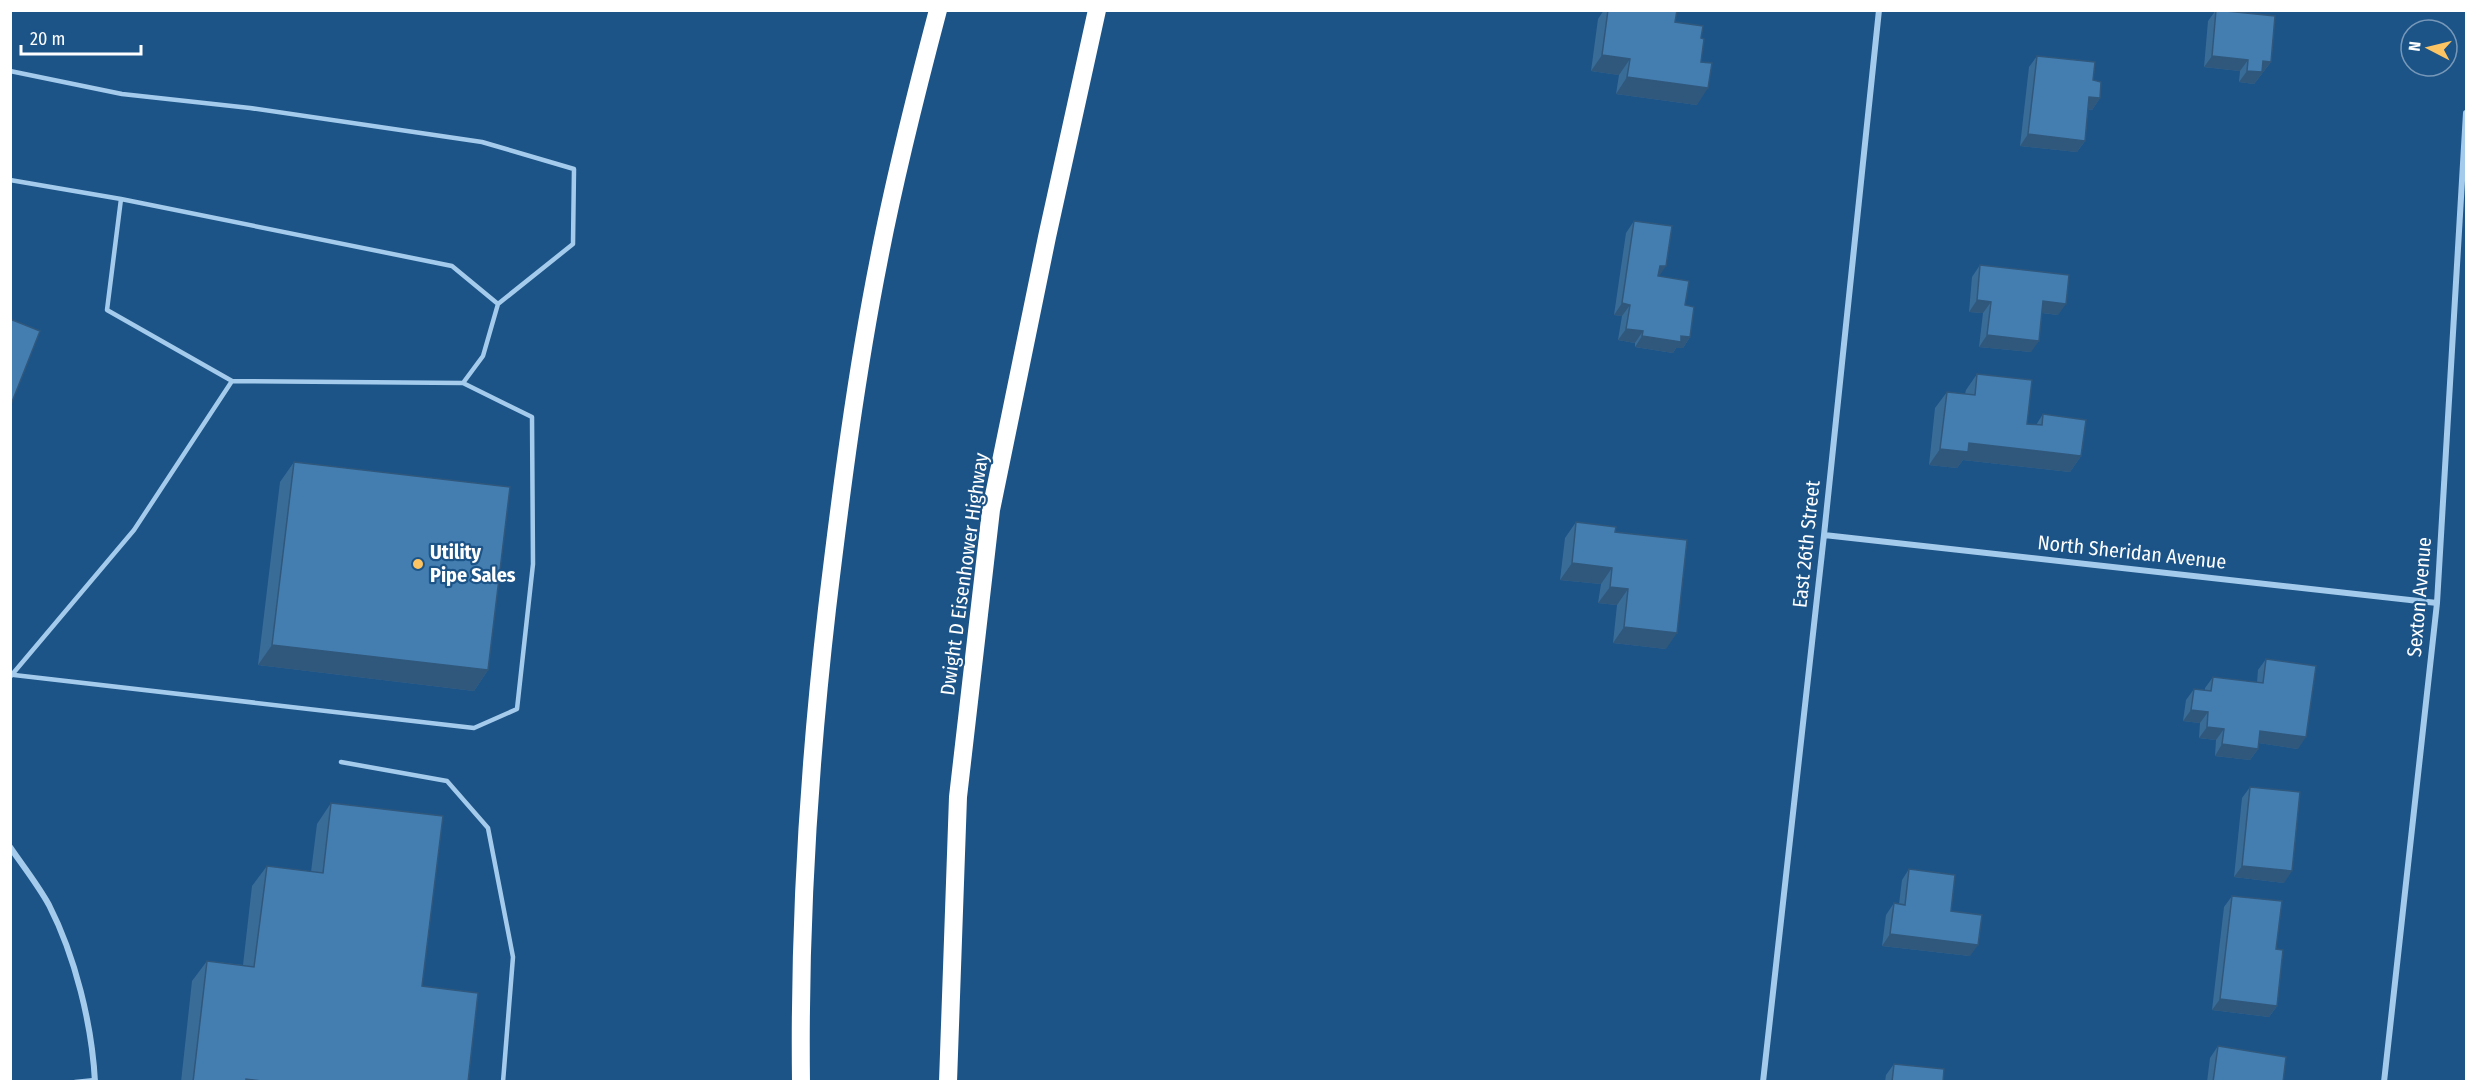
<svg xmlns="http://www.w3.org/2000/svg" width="2477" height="1092" font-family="'Fira Sans Condensed',sans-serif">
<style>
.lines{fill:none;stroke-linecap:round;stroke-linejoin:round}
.service{stroke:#a5cbec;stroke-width:4.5}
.minor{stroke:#a5cbec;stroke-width:6}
.motorway{stroke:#fff;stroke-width:18}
.wall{fill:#3a6c98}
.shaded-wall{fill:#30587c}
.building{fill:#447eb1;stroke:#30587c;stroke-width:1.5}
.poi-dot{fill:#fcc463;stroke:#1c5488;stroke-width:2}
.labels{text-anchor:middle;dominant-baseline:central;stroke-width:4.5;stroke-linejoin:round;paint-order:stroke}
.street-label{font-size:20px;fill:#fff;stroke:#1c5488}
.poi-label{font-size:20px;font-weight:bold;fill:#fff;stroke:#1c5488;text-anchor:start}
</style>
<rect width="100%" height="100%" fill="#1c5488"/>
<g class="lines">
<path class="service" d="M 10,71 L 122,94 L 250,108 L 482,142 L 574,169 L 573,244 L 498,304
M 10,180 L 121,199 L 107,310 L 232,381 L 134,530 L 10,677
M 121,199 L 452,266 L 498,304 L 483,356 L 463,383
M 14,675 L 474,728 L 517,709 L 533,564 L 532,417 L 463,383 L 232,381
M 341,762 L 447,781 L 488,828 L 513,957 L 503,1082
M 75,1082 L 95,1080"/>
<path class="minor" d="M 1824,535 L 2437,603
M 10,847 C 23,866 38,885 49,905 C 75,956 92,1024 95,1082
M 1763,1082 L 1824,535 L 1879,10
M 2384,1082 L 2437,603 L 2466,113"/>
<path class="motorway" d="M 801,1082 C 799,924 809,766 827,609 C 841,492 856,375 879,259 C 895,176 916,93 938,10
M 948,1082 L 958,797 L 991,510 L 1047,237 L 1097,10"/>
</g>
<path class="wall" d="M 1604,10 L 1677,10 L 1675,22 L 1701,38 L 1701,62 L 1697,105 L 1616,94 L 1619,75 L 1591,71 L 1598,19 Z
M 2216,10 L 2271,62 L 2254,84 L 2239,82 L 2240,71 L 2204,67 L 2208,21 Z
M 2037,56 L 2093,80 L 2100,98 L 2092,110 L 2088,109 L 2085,141 L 2077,152 L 2020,146 L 2029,67 Z
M 1634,221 L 1659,276 L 1685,305 L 1690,337 L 1683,348 L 1676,348 L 1673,353 L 1635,347 L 1635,343 L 1618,340 L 1622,316 L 1614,315 L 1626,233 Z
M 1980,265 L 2058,315 L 2042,313 L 2031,352 L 1979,347 L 1983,313 L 1969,312 L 1972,277 Z
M 1977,374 L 2027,424 L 2036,425 L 2043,414 L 2081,456 L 2070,472 L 1963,460 L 1957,468 L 1929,465 L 1935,408 L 1947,392 L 1965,394 L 1966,390 Z
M 294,462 L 488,670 L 474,691 L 258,665 L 280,482 Z
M 1576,522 L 1615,532 L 1666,649 L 1613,643 L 1617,605 L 1598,603 L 1601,584 L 1560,580 L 1565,538 Z
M 2266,659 L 2298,749 L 2259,743 L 2258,749 L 2250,760 L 2215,756 L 2216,740 L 2199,738 L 2200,723 L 2183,721 L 2186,700 L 2194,689 L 2205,690 L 2205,688 L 2213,677 L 2257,683 L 2258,670 Z
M 2250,787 L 2284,883 L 2234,877 L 2242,798 Z
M 331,803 L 468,1082 L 181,1082 L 192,981 L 207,961 L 243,965 L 252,886 L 267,866 L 311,872 L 317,824 Z
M 1909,869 L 1951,911 L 1970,956 L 1882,946 L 1886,915 L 1894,903 L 1899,904 L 1902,880 Z
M 2232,896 L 2276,949 L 2277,1006 L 2269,1017 L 2212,1010 L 2224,907 Z
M 2218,1046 L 2283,1082 L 2207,1082 L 2210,1058 Z
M 1894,1064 L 1943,1082 L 1885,1082 L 1886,1075 Z"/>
<path class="shaded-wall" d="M 1602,55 L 1630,59 L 1619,75 L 1591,71 Z
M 2212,56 L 2248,60 L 2240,71 L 2204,67 Z
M 2263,61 L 2271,62 L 2254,84 L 2239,82 L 2247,71 Z
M 1627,77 L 1708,88 L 1697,105 L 1616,94 Z
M 2089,97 L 2100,98 L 2092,110 L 2081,108 Z
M 2028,134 L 2085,141 L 2077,152 L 2020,146 Z
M 1660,266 L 1666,266 L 1658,278 Z
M 1977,300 L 1991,302 L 1983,313 L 1969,312 Z
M 2043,301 L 2066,304 L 2058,315 L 2036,312 Z
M 1622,303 L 1630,305 L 1622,316 L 1614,315 Z
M 1626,329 L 1643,331 L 1635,343 L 1618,340 Z
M 1987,335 L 2039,341 L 2031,352 L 1979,347 Z
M 1642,336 L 1681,336 L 1690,337 L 1683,348 L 1676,348 L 1673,353 L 1635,347 Z
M 1969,443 L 2081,456 L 2070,472 L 1963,460 L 1957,468 L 1929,465 L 1940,449 Z
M 1572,563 L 1612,568 L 1601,584 L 1560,580 Z
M 1610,587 L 1628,589 L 1617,605 L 1598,603 Z
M 1624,627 L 1677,633 L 1666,649 L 1613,643 Z
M 272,645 L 488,670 L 474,691 L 258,665 Z
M 2191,710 L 2208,712 L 2200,723 L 2183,721 Z
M 2207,727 L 2224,729 L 2216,740 L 2199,738 Z
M 2260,731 L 2306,737 L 2298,749 L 2252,742 Z
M 2222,744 L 2258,749 L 2250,760 L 2215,756 Z
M 2242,866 L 2292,871 L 2284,883 L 2234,877 Z
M 1890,934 L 1978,945 L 1970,956 L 1882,946 Z
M 2220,999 L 2277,1006 L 2269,1017 L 2212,1010 Z
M 246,1079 L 269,1082 L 245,1082 Z"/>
<path class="building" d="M 1608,10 L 1677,10 L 1675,22 L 1703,26 L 1701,38 L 1704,39 L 1701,62 L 1712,63 L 1708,88 L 1627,77 L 1630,59 L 1602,55 Z
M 2216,10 L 2275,16 L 2271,62 L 2263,61 L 2262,72 L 2247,71 L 2248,60 L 2212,56 Z
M 2037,56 L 2095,62 L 2093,80 L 2101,82 L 2100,98 L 2089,97 L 2085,141 L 2028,134 Z
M 1634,221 L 1672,226 L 1666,266 L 1660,266 L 1658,276 L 1689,281 L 1685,305 L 1694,307 L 1690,337 L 1681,336 L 1681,342 L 1642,336 L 1643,331 L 1626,329 L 1630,305 L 1622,303 Z
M 1980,265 L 2069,275 L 2066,304 L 2043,301 L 2039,341 L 1987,335 L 1991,302 L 1977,300 Z
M 10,319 L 40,331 L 10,407 Z
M 1977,374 L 2032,380 L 2027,424 L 2042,425 L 2043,414 L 2086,420 L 2081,456 L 1969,443 L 1968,452 L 1940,449 L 1947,392 L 1975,395 Z
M 294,462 L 510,487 L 488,670 L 272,645 Z
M 1576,522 L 1616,527 L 1615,532 L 1687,540 L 1677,633 L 1624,627 L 1628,589 L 1610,587 L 1612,568 L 1572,563 Z
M 2266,659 L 2316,666 L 2306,737 L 2260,731 L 2258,749 L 2222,744 L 2224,729 L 2207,727 L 2208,712 L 2191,710 L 2194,689 L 2211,691 L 2213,677 L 2263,683 Z
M 2250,787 L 2300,792 L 2292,871 L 2242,866 Z
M 331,803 L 443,816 L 422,986 L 478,993 L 468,1082 L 269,1082 L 246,1079 L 246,1082 L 193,1082 L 207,961 L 254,967 L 267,866 L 323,873 Z
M 1909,869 L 1955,875 L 1951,911 L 1982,915 L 1978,945 L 1890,934 L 1894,903 L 1905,905 Z
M 2232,896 L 2282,901 L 2276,949 L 2283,950 L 2277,1006 L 2220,999 Z
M 2218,1046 L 2286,1057 L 2283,1082 L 2213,1082 Z
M 1894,1064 L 1944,1069 L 1943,1082 L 1892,1082 Z"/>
<circle class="poi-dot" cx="418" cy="564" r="6"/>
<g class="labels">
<g class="street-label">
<text transform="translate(1806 544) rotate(-84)">East 26th Street</text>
<text transform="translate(2132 552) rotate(6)">North Sheridan Avenue</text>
<text transform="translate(964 574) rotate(-82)">Dwight D Eisenhower Highway</text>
<text transform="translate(2419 597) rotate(-85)">Sexton Avenue</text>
</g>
<g class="poi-label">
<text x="430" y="552">Utility<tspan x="430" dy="23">Pipe Sales</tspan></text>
</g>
</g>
<rect width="2477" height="1092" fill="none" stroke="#ffffff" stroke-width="24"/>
<g transform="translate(2429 48) rotate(277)"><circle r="28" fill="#1c5488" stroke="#7798b8" stroke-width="1.5"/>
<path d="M0-4.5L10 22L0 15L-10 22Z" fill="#fcc463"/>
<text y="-9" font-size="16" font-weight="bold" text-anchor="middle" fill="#ffffff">N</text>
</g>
<path d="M21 45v9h120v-9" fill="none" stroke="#ffffff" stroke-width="3"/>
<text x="30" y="45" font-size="18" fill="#ffffff" stroke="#1c5488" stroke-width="4.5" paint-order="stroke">20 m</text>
</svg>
